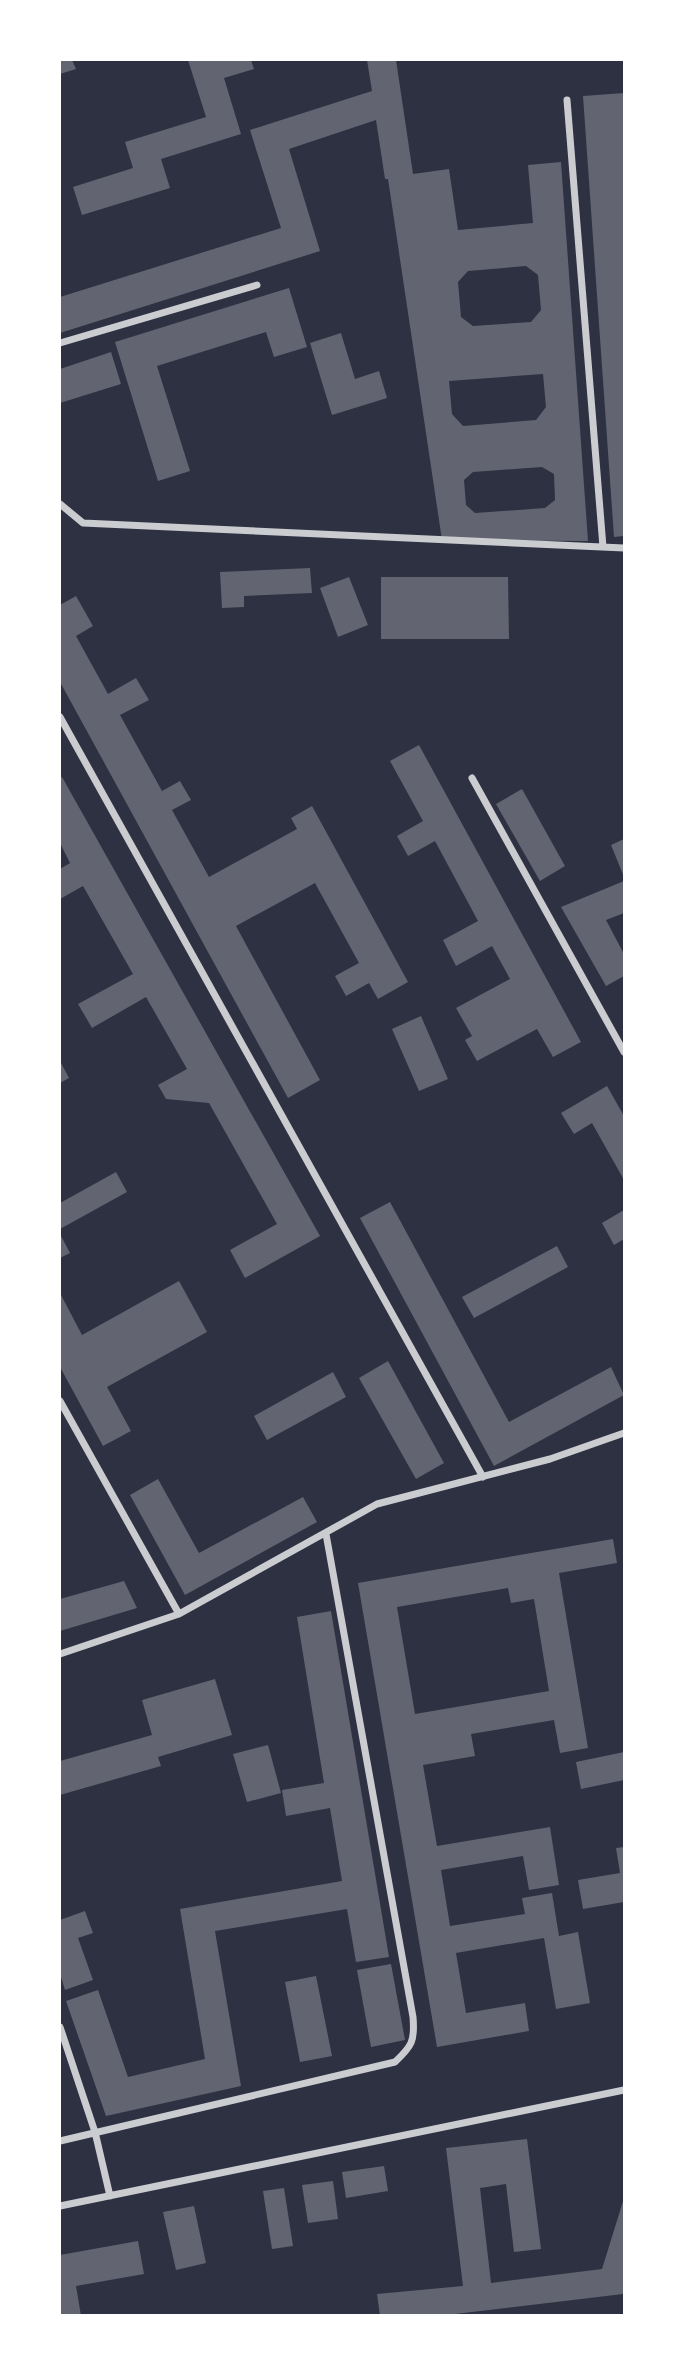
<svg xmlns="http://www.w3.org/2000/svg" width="684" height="2375" font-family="'Nunito Sans',sans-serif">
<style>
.building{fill:#626471;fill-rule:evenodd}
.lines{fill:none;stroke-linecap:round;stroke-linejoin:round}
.minor{stroke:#caccd0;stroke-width:7}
</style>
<rect width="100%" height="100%" fill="#2d3142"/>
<path class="building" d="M 60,60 L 72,60 L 76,69 L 60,74 Z
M 188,60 L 251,60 L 254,69 L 224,78 L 241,134 L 161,159 L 170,188 L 82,215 L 73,187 L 133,168 L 125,142 L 206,117 Z
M 367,60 L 396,60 L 413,174 L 449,169 L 458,230 L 533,223 L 528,165 L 561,162 L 588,541 L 442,540 L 388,179 L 385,179 L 376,120 L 289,149 L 320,251 L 60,333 L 60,297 L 281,228 L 250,130 L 372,91 ZM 526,266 L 538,275 L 541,310 L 531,322 L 473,326 L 461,317 L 458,282 L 468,271 ZM 543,374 L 546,407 L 536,420 L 463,426 L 452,414 L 449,381 ZM 542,467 L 554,474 L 555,500 L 545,508 L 475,513 L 466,505 L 464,480 L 473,472 Z
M 624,93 L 624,536 L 614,537 L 583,96 Z
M 289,288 L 307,347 L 274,357 L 266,332 L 157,366 L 190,471 L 158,481 L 115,342 Z
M 341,333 L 355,379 L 379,371 L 387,398 L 332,415 L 310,343 Z
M 111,352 L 121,384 L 60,403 L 60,369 Z
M 310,568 L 312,593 L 244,596 L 244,607 L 222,608 L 220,572 Z
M 349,577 L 368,625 L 338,637 L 320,588 Z
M 381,577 L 508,577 L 509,639 L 381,639 Z
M 76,596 L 93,626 L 76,636 L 108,694 L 136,678 L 149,700 L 120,715 L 162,791 L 180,781 L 191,800 L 172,810 L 209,877 L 297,829 L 291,818 L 312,806 L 408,982 L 378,999 L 369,983 L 346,996 L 335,976 L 359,963 L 315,883 L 236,926 L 320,1080 L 288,1098 L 60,682 L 60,605 Z
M 419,745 L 581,1042 L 553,1057 L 537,1029 L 477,1061 L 465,1040 L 472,1036 L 456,1008 L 510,979 L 492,946 L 456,966 L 443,940 L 478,921 L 435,841 L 408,856 L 397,836 L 423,821 L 390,761 Z
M 62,777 L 320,1236 L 245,1278 L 230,1250 L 277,1224 L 209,1103 L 166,1099 L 158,1085 L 187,1069 L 146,997 L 92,1028 L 78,1004 L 133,974 L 83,886 L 60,899 L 60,869 L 70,863 L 60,843 L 60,778 Z
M 522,789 L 565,866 L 540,881 L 496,804 Z
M 624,839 L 624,877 L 611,845 Z
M 624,881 L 624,913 L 606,920 L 624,954 L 624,976 L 606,986 L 561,907 Z
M 421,1016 L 448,1079 L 419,1091 L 392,1029 Z
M 60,1061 L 69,1078 L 60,1083 Z
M 607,1086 L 624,1116 L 624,1180 L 592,1123 L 574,1134 L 561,1113 Z
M 116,1172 L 127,1192 L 60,1229 L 60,1203 Z
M 390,1202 L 509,1422 L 611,1367 L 624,1395 L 494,1466 L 360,1218 Z
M 624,1210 L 624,1239 L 614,1245 L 602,1223 Z
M 60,1234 L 70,1253 L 60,1258 Z
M 557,1246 L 568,1267 L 474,1318 L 462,1297 Z
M 179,1281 L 207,1332 L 107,1387 L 131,1431 L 103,1446 L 60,1367 L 60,1293 L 82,1335 Z
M 388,1361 L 444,1463 L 416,1479 L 359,1378 Z
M 333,1372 L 346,1397 L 267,1440 L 254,1416 Z
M 158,1479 L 199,1553 L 303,1497 L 317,1522 L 185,1595 L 130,1495 Z
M 613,1539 L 617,1563 L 559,1573 L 588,1748 L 560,1753 L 554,1720 L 471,1734 L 475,1756 L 423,1765 L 437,1846 L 550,1827 L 559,1885 L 529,1890 L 523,1856 L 441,1870 L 450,1926 L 525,1914 L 522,1898 L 552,1893 L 559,1936 L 578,1932 L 590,2003 L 556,2009 L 544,1938 L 456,1953 L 466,2013 L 525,2003 L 529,2031 L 437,2047 L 358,1583 ZM 508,1588 L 511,1603 L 534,1599 L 549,1691 L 415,1714 L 397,1607 Z
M 124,1581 L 137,1608 L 60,1631 L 60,1599 Z
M 331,1611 L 389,1957 L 356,1962 L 347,1909 L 215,1931 L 241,2086 L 106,2116 L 66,2001 L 98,1990 L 128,2077 L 205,2059 L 180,1909 L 342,1881 L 330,1808 L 286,1816 L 282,1790 L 324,1783 L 297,1617 Z
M 215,1679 L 232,1735 L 158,1757 L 161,1766 L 60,1795 L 60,1761 L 152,1735 L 142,1700 Z
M 268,1745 L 281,1793 L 247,1802 L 233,1754 Z
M 624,1752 L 624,1780 L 581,1789 L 576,1762 Z
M 624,1847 L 624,1902 L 583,1909 L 578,1880 L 620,1873 L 616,1848 Z
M 85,1911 L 93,1933 L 78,1938 L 93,1980 L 65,1990 L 60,1974 L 60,1920 Z
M 391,1964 L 405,2040 L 371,2047 L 357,1970 Z
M 316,1976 L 332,2056 L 300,2062 L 285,1982 Z
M 527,2139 L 541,2249 L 514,2252 L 506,2184 L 480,2188 L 491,2283 L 602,2269 L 624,2198 L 623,2294 L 438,2316 L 380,2316 L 377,2294 L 463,2286 L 446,2148 Z
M 384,2166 L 388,2191 L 346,2198 L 342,2172 Z
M 333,2181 L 338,2219 L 308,2223 L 302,2185 Z
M 284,2188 L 293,2246 L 272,2249 L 263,2191 Z
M 194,2206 L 206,2263 L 176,2270 L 163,2212 Z
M 138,2241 L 144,2274 L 76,2286 L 81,2316 L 60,2316 L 60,2255 Z"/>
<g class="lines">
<path class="minor" d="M 567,100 L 603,547
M 60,343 L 257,285
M 60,504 L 83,523 L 624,548
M 60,717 L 483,1477
M 472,778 L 624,1052
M 60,1401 L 179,1614
M 60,1654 L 179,1614 L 377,1504 L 550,1459 L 624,1433
M 60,2027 L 95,2132 L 110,2196
M 60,2141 L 395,2062 C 412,2046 415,2041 413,2017 L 326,1534
M 60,2206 L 624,2090"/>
</g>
<rect width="684" height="2375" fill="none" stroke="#ffffff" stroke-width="122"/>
</svg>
